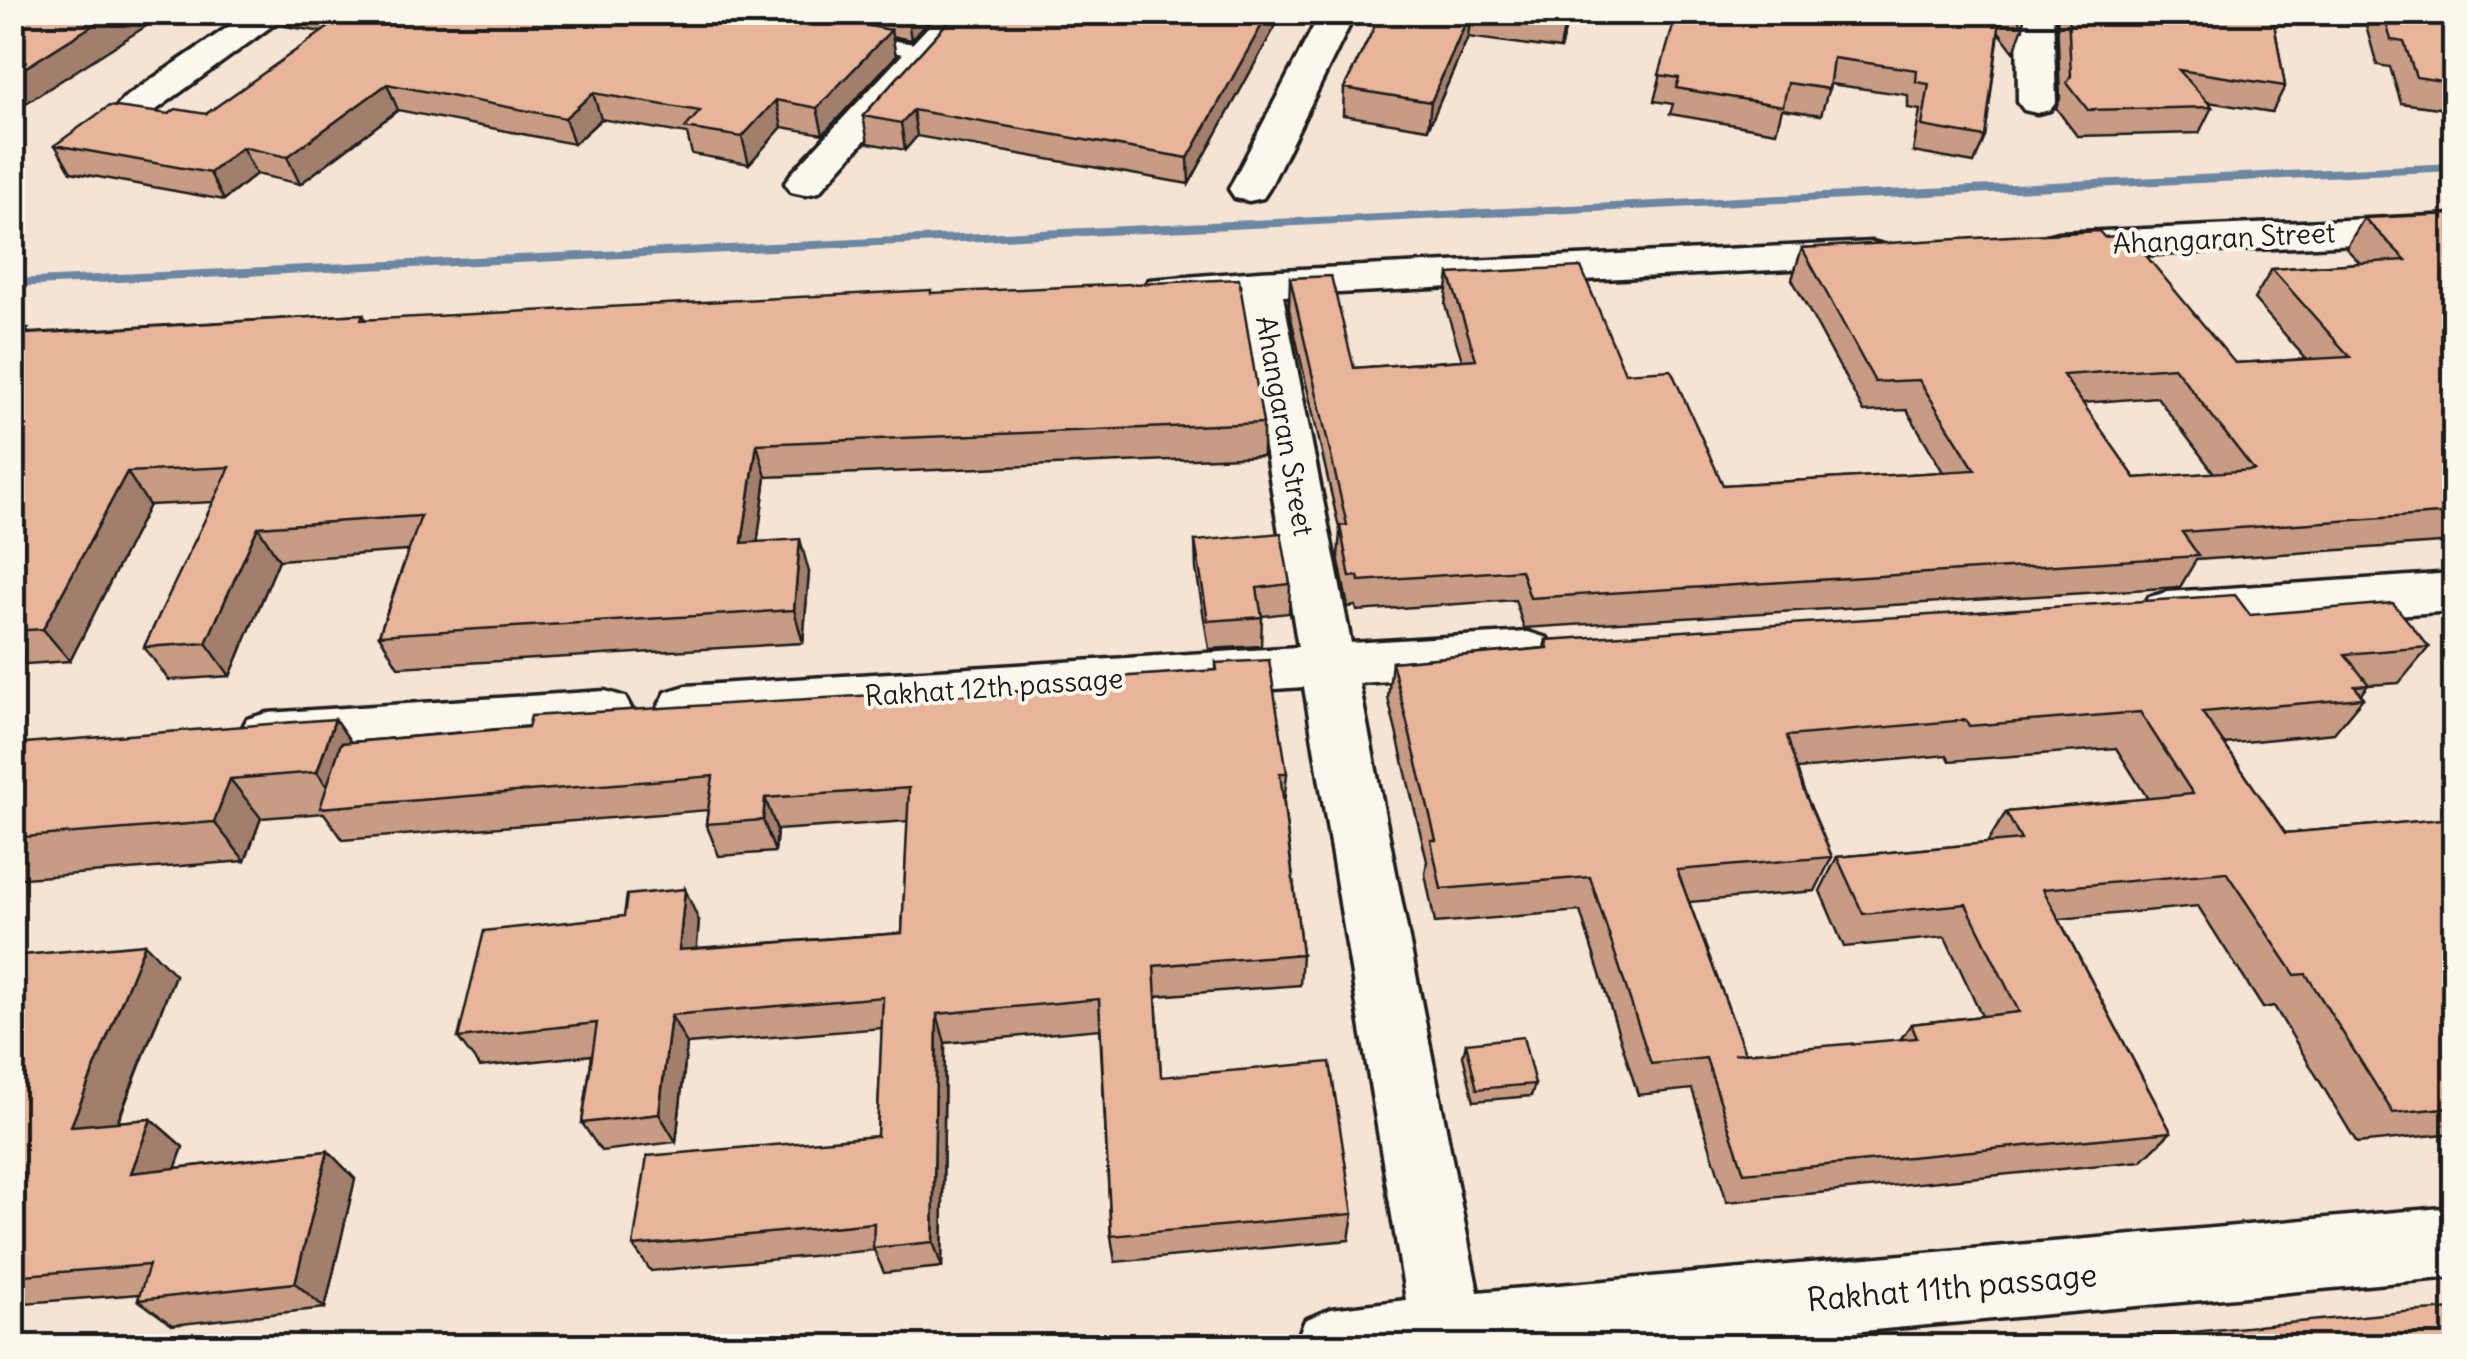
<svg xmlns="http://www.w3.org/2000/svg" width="2467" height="1359" font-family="Delius,sans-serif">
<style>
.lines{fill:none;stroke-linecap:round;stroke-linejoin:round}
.stream{fill:#6c87a3;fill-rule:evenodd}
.service-casing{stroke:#1c1c1c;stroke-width:8}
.minor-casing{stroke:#1c1c1c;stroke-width:7}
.service{fill:#fbf7ec;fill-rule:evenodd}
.minor{fill:#fbf7ec;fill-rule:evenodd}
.wall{fill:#c89c84;stroke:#1c1c1c;stroke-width:2.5;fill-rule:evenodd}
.shaded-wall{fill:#a27f6c;stroke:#1c1c1c;stroke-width:2.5}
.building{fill:#e8b59a;stroke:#1c1c1c;stroke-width:2.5;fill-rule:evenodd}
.labels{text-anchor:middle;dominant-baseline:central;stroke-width:8;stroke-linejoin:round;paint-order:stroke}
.street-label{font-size:28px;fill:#1c1c1c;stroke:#fbf7ec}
.near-street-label{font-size:32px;fill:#1c1c1c;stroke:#fbf7ec}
</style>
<rect width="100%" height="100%" fill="#f5e3d3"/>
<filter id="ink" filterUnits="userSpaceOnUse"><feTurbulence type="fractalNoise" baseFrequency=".01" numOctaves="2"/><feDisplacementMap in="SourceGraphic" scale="20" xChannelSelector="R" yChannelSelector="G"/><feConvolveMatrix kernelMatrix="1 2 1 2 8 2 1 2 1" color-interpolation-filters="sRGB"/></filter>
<g filter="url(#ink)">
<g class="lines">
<path class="stream" d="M 2454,163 L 2454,171 L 12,287 L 12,279 Z"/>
<defs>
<path id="service" d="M 855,34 L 926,46 L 936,52 L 926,58 L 848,44 L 845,40 Z"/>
<path id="minor" d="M 250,12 L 291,12 L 149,115 L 136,118 L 123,115 L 117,107 L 123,99 Z
M 942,12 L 979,12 L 819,192 L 805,195 L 791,192 L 785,183 L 791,174 Z
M 1321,12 L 1356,12 L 1269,189 L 1263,198 L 1249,201 L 1235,198 L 1229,189 Z
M 2017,12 L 2053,12 L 2056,102 L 2050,110 L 2037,113 L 2024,110 L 2018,102 Z
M 2454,215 L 2454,239 L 2058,259 L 2043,255 L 2037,246 L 2043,237 L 2058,233 Z
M 1872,242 L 1887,246 L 1893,255 L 1887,264 L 1283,296 L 1351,643 L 1528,632 L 1547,638 L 1555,652 L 1547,666 L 1528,672 L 1359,683 L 1478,1292 L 2454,1207 L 2454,1277 L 1698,1346 L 1294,1346 L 1305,1320 L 1331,1309 L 1406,1300 L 1304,687 L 686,728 L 666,722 L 658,707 L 666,692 L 686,686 L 1298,647 L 1240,298 L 1164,302 L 1149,298 L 1142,289 L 1149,280 L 1259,271 Z
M 2454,573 L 2454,611 L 2168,630 L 2149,625 L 2142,611 L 2149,597 L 2168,592 Z
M 605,691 L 625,697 L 633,712 L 625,727 L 605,733 L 267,757 L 247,751 L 239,735 L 247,719 L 267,713 Z"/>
</defs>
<use href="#service" class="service-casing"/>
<use href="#minor" class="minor-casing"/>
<use href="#service" class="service"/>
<use href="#minor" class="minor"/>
</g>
<path class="wall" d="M 273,12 L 936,12 L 911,40 L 892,36 L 896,56 L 823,134 L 782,127 L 749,164 L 692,154 L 687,134 L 601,119 L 574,144 L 398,110 L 300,184 L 256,174 L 224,200 L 71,172 L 55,145 L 169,114 L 206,114 L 323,32 L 279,25 Z
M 957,12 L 1283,12 L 1189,184 L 917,136 L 905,150 L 868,143 L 863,116 Z
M 1382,12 L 1570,12 L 1560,49 L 1468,37 L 1428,129 L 1343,115 L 1344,88 Z
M 1677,12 L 2024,12 L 2023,27 L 2014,52 L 1999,32 L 1985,137 L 1974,163 L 1913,152 L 1920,110 L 1908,108 L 1908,95 L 1830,84 L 1821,115 L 1782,109 L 1776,132 L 1670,114 L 1673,104 L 1654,101 Z
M 2057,12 L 2272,12 L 2285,86 L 2272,112 L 2208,102 L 2212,107 L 2199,133 L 2077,136 L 2056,108 L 2060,99 Z
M 2362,12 L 2454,12 L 2454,110 L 2401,103 L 2390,67 L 2377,65 Z
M 2454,214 L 2454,542 L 2196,560 L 2180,587 L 1524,628 L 1515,600 L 1357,611 L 1356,606 L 1348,607 L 1338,556 L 1340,532 L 1289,309 L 1290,278 L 1354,368 L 1462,360 L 1445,305 L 1449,274 L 1625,373 L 1723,485 L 1943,472 L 1907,410 L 1864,412 L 1792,279 L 1802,248 L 2104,237 L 2235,363 L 2306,359 L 2254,299 L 2272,269 L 2360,263 L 2346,248 L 2364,218 ZM 2157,397 L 2214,473 L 2135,478 L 2082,403 Z
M 932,293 L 1263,423 L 1263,456 L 766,477 L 757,542 L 809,572 L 803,643 L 398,667 L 379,635 L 408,551 L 279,560 L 230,676 L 169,680 L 144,647 L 214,502 L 149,505 L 70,661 L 12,665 L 12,329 L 31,333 L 363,314 L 366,320 Z
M 1195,541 L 1290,584 L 1289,613 L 1262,616 L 1261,646 L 1209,649 L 1196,569 Z
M 2250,615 L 2429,647 L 2399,683 L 2368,685 L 2361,694 L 2363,698 L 2334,733 L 2224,744 L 2285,833 L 2454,818 L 2454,1133 L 2357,1143 L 2274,1006 L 2263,1008 L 2198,906 L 2059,919 L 2171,1132 L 2141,1161 L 1727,1202 L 1692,1089 L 1638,1095 L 1580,911 L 1435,923 L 1425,874 L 1427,861 L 1388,698 L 1392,662 L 1544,648 L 1546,640 ZM 2116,748 L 2148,799 L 2006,812 L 1987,843 L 1837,857 L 1820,891 L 1844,947 L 1945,937 L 1982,1016 L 1911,1024 L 1900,1040 L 1745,1053 L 1689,902 L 1815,891 L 1832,857 L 1803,789 L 1797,769 L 1947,755 L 1950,761 Z
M 1216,663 L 1287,773 L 1284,805 L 1302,954 L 1300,985 L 1156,996 L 1161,1077 L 1353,1214 L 1349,1240 L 1115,1262 L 1111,1236 L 1100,1029 L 945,1043 L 942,1267 L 884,1273 L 874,1250 L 651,1271 L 633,1246 L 877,1136 L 882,1028 L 687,1044 L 676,1142 L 601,1151 L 582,1123 L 592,1055 L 480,1067 L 458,1038 L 699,921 L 696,948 L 902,933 L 908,821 L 777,830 L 775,852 L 719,856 L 706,824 L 708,810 L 343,840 L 324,813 L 261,818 L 245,861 L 12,879 L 12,744 L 351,742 L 906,693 L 907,699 L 1087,687 L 1216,670 Z
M 12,956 L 175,975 L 118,1122 L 151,1119 L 183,1147 L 175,1168 L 328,1151 L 355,1179 L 325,1308 L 172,1325 L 138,1300 L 140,1294 L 12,1304 Z
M 1466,1043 L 1535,1084 L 1531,1096 L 1474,1101 L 1463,1056 Z"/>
<path class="shaded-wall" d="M 114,12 L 168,12 L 12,112 L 12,76 Z
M 620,12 L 649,12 L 628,30 L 620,18 Z
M 908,12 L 936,12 L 911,40 L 907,14 Z
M 1269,12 L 1283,12 L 1189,184 L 1188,158 Z
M 1471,12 L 1468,37 L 1428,129 L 1431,102 Z
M 1567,12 L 1570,12 L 1560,49 L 1565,22 Z
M 891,30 L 896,56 L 823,134 L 817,108 Z
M 387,84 L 398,110 L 300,184 L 287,157 Z
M 593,93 L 601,119 L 574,144 L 565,118 Z
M 776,100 L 782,127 L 749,164 L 742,137 Z
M 913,110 L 917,136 L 905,150 L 901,123 Z
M 242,147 L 256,174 L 224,200 L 210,173 Z
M 757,444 L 766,477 L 753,576 L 742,543 Z
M 127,472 L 149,505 L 70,661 L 43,629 Z
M 258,527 L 279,560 L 230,676 L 206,643 Z
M 800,539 L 809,572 L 803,643 L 794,610 Z
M 335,719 L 362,758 L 340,806 L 317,772 Z
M 230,779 L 261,818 L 245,861 L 214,822 Z
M 765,798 L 777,830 L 775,852 L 763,820 Z
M 685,889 L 699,921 L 694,980 L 679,950 Z
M 145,944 L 175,975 L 105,1153 L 71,1126 Z
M 937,1014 L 945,1043 L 942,1267 L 933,1242 Z
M 671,1015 L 687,1044 L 676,1142 L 659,1114 Z
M 151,1119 L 183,1147 L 164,1200 L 131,1173 Z
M 328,1151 L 355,1179 L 325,1308 L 295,1283 Z"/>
<path class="building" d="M 12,12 L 114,12 L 12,76 Z
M 350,12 L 620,12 L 620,18 L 639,18 L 646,12 L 795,12 L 891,30 L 817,108 L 776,100 L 742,137 L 685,128 L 700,111 L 593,93 L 565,118 L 387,84 L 287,157 L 242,147 L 210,173 L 55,145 L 109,106 L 169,114 L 176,109 L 206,114 Z
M 957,12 L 1269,12 L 1188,158 L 913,110 L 901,123 L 863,116 Z
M 1382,12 L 1470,12 L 1431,102 L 1344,88 Z
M 1487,12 L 1567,12 L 1565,22 Z
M 1677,12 L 2001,12 L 1985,137 L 1922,126 L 1929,84 L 1916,82 L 1917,70 L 1833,58 L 1829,89 L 1788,83 L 1783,106 L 1676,88 L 1679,78 L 1659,75 Z
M 2013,12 L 2024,12 L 2023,27 Z
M 2068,12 L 2272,12 L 2285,86 L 2179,70 L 2212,107 L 2088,110 L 2067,83 L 2071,76 Z
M 2383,12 L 2454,12 L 2454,83 L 2416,77 L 2404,42 L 2391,40 Z
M 2454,214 L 2454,513 L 2182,532 L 2199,556 L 1530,598 L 1521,570 L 1359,581 L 1358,576 L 1350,577 L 1340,526 L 1347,525 L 1290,278 L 1331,276 L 1354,368 L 1476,359 L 1449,274 L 1581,267 L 1625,373 L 1671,370 L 1723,485 L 1975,470 L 1919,380 L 1875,382 L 1802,248 L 2099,231 L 2104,237 L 2129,235 L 2235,363 L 2350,357 L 2272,269 L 2406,260 L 2364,218 ZM 2174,367 L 2254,470 L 2135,478 L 2063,375 Z
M 1239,279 L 1263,423 L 757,444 L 742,543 L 800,539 L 794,610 L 379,635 L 421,516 L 258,527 L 206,643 L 144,647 L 230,467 L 127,472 L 43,629 L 12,631 L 12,329 L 28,329 L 24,334 L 363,314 L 361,320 L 931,290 L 931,293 Z
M 1281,533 L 1290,584 L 1257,588 L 1262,617 L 1208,621 L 1195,541 Z
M 2235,595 L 2250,615 L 2393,603 L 2429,647 L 2345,654 L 2369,685 L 2355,686 L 2363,698 L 2202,712 L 2285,833 L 2454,818 L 2454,1107 L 2393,1113 L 2306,974 L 2295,975 L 2226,872 L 2043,889 L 2171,1132 L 1744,1173 L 1706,1058 L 1651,1064 L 1590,877 L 1441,889 L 1431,840 L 1436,840 L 1392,662 L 1548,648 L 1546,640 ZM 2140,712 L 2193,794 L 2006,812 L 2021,840 L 1837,857 L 1863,914 L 1966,904 L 2019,1012 L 1911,1024 L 1917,1038 L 1733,1054 L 1745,1053 L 1677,870 L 1832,857 L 1803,789 L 1787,736 L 1966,720 L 1969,726 Z
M 1269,660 L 1287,773 L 1280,773 L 1302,954 L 1154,966 L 1161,1077 L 1330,1062 L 1353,1214 L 1111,1236 L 1099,999 L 937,1014 L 933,1242 L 873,1248 L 874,1223 L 633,1246 L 647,1156 L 877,1136 L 883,997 L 671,1015 L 659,1114 L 582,1123 L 597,1023 L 458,1038 L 484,931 L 624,916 L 627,895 L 685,889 L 679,950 L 902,933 L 909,788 L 765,798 L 763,820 L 706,824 L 713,776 L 320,808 L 341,743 L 528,727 L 531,716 L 906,693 L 905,699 L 1087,687 L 1087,679 L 1217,670 L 1216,663 Z
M 335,719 L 317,772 L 230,779 L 214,822 L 12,838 L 12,744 Z
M 145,944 L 71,1126 L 151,1119 L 131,1173 L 328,1151 L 295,1283 L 138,1300 L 149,1265 L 12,1276 L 12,956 Z
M 1523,1037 L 1535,1084 L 1477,1089 L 1466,1043 Z
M 2454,1309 L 2454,1346 L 2044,1346 L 2404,1312 Z"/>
</g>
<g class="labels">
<g class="street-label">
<text transform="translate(2224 238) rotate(-3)">Ahangaran Street</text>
<text transform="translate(1285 426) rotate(80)">Ahangaran Street</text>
<text transform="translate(994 687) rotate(-4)">Rakhat 12th passage</text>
</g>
<g class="near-street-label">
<text transform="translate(1952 1287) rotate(-5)">Rakhat 11th passage</text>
</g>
</g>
<rect width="2467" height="1359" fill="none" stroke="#fbf7ec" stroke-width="50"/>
<rect x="25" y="25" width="2417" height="1309" fill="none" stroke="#1c1c1c" stroke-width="4" filter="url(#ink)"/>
</svg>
